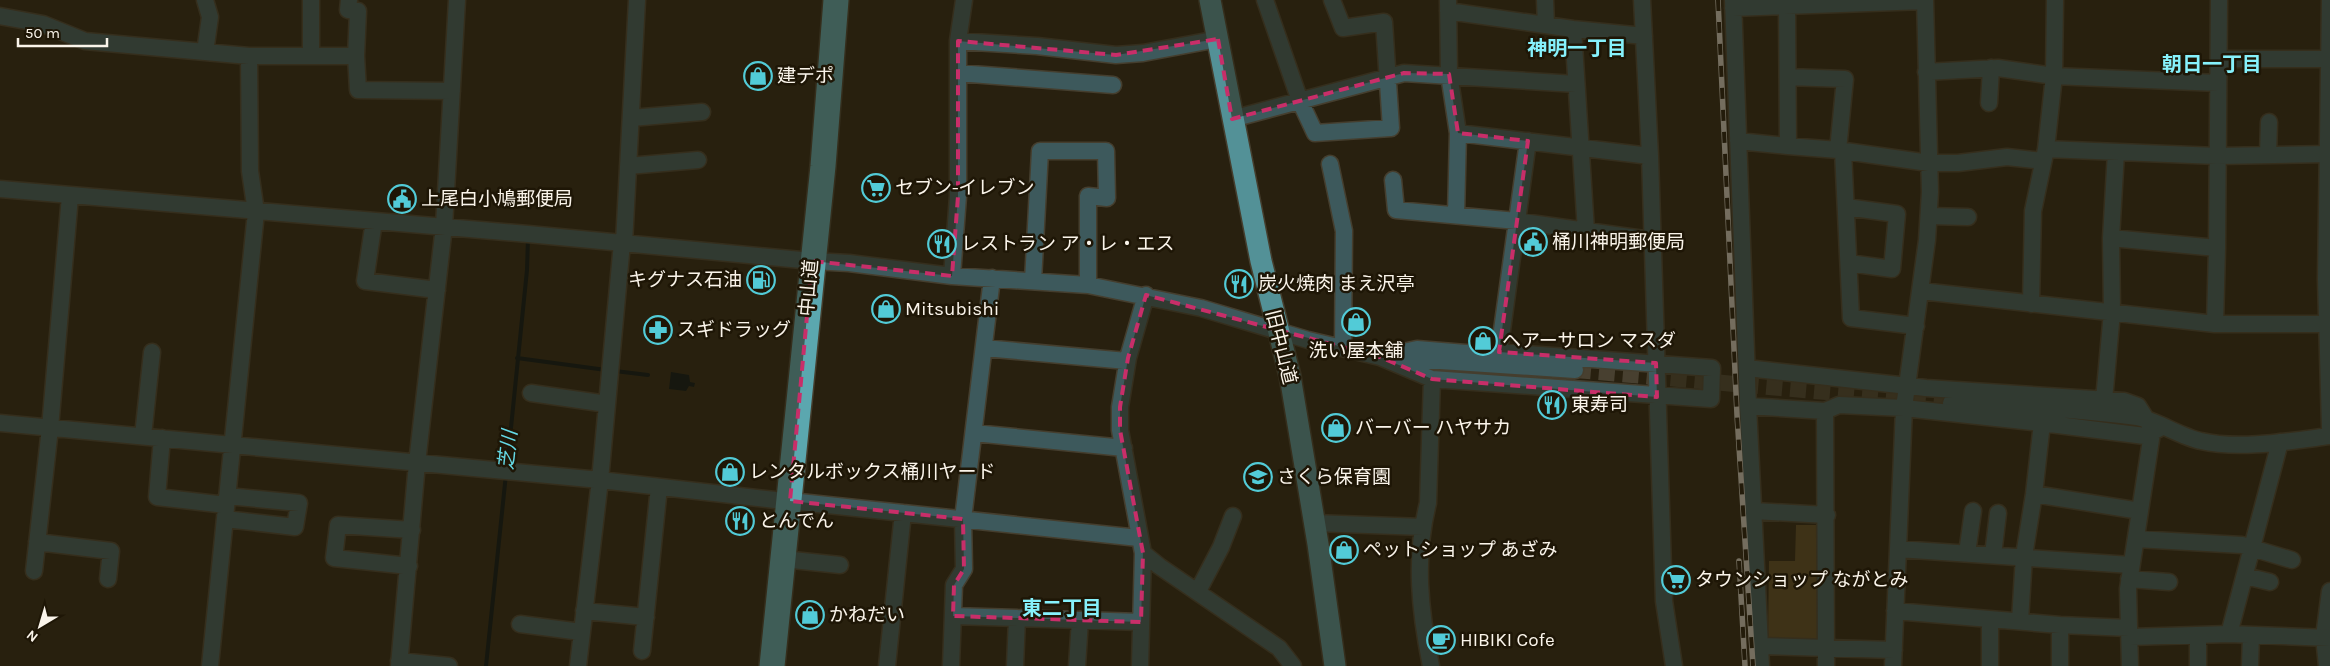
<svg xmlns="http://www.w3.org/2000/svg" width="2330" height="666" font-family="Karla,'Noto Sans JP',sans-serif">
<style>
.green{fill:#594722}
.water{fill:#000d10}
.lines{fill:none;stroke-linecap:round;stroke-linejoin:round}
.stream{stroke:#000d10;stroke-width:4}
.minor-tunnel{stroke:#484030;stroke-width:16;stroke-dasharray:16 8;stroke-linecap:butt}
.minor-casing{stroke:#453e2e;stroke-width:19}
.major-casing{stroke:#453e2e;stroke-width:24}
.highway-casing{stroke:#453e2e;stroke-width:28}
.minor{stroke:#3d595c;stroke-width:16}
.major{stroke:#539197;stroke-width:21}
.highway{stroke:#5ba7af;stroke-width:25}
.rail-casing{stroke:#d0cabf;stroke-width:5.5}
.rail{stroke:#1e1606;stroke-width:4;stroke-dasharray:11;stroke-linecap:butt}
.marked{fill:none;stroke:#c82e69;stroke-width:4;stroke-dasharray:10 6;stroke-linejoin:round}
.labels{text-anchor:middle;dominant-baseline:central;stroke-width:5;stroke-linejoin:round;paint-order:stroke}
.poi-label{font-size:19px;fill:#faf4ea;stroke:#1e1606;text-anchor:start}
.street-label{font-size:19px;fill:#faf4ea;stroke:#1e1606}
.neighbourhood-label{font-size:20px;font-weight:bold;fill:#86f1fc;stroke:#1e1606}
.water-label{font-size:20px;font-style:italic;fill:#65dae6;stroke:#1e1606}
</style>
<rect width="100%" height="100%" fill="#28200f"/>
<path class="green" d="M 1796,525 L 1820,525 L 1819,639 L 1768,639 L 1769,561 L 1795,561 Z"/>
<path class="water" d="M 671,372 L 689,375 L 690,382 L 695,383 L 694,387 L 689,386 L 686,391 L 669,389 Z"/>
<g class="lines">
<path class="stream" d="M 517,358 L 606,370
M 615,371 L 648,375
M 507,467 L 527,270 L 528,238
M 486,666 L 506,474"/>
<path class="minor-tunnel" d="M 1575,370 L 1951,403"/>
<defs>
<path id="minor" d="M 205,0 L 210,17 L 205,52
M 349,0 L 348,10 L 358,11 L 356,56 L 358,90 L 452,91
M 1265,0 L 1300,101 L 1315,133 L 1391,128 L 1384,22 L 1343,28 L 1332,0
M 1448,0 L 1449,74 L 1458,133 L 1456,215
M 1545,0 L 1546,25
M 1642,0 L 1650,156 L 1664,601 L 1674,666
M 1733,0 L 1748,406 L 1761,666
M 2330,0 L 2326,279 L 2330,428
M 1733,8 L 1925,1
M 1448,11 L 1573,29 L 1644,36
M 0,16 L 43,24 L 85,41 L 249,56 L 356,56
M 1573,29 L 1586,231
M 958,41 L 1037,46 L 1116,55 L 1143,53 L 1218,39
M 311,56 L 311,0
M 2219,59 L 2329,59
M 1926,72 L 1998,68 L 2054,76 L 2218,83
M 958,73 L 1113,85
M 1788,77 L 1845,79 L 1838,150
M 1989,103 L 1991,68
M 631,118 L 702,112
M 1232,119 L 1404,73 L 1576,84
M 1458,133 L 1650,156
M 1738,141 L 1788,146 L 1787,6
M 1788,146 L 1838,150 L 1929,163 L 1958,163 L 2007,157 L 2043,161
M 2046,149 L 2217,156 L 2329,154
M 1843,151 L 1851,318 L 1916,326
M 2268,155 L 2269,122
M 1330,164 L 1344,231 L 1343,348
M 628,166 L 698,160
M 1393,180 L 1396,210 L 1517,221 L 1651,240
M 0,189 L 528,234 L 812,261 L 849,263 L 952,276 L 1088,285 L 1201,308 L 1308,340 L 1380,357 L 1575,370
M 1846,207 L 1897,214 L 1892,269 L 1849,263
M 1929,216 L 1968,217
M 374,221 L 365,281 L 437,290
M 2111,238 L 2217,248 L 2215,324
M 624,243 L 637,0
M 2217,248 L 2219,0
M 952,276 L 958,196 L 958,41 L 964,0
M 1033,281 L 1040,151 L 1106,151 L 1107,198 L 1088,196 L 1088,285
M 1921,291 L 2215,324 L 2330,324
M 2031,304 L 2033,211 L 2046,149 L 2054,76 L 2055,0
M 984,348 L 1127,361
M 1417,349 L 1478,354 L 1499,352 L 1712,368 L 1711,399 L 1432,379 L 1380,357 Z
M 1499,352 L 1528,141
M 1747,368 L 1926,388 L 2124,401 L 2138,406 L 2148,422
M 531,393 L 607,404
M 2104,400 L 2112,312 L 2111,238 L 2116,152
M 1951,403 C 2013,406 2076,409 2137,417 C 2156,420 2181,437 2201,441 C 2239,450 2291,441 2330,436
M 1748,406 L 1825,411 L 1839,405 L 1904,408 L 2042,423 L 2145,436 L 2162,427
M 1825,411 L 1826,666
M 0,423 L 600,480 L 775,500
M 974,433 L 1124,448
M 143,436 L 152,352
M 162,438 L 157,497 L 226,505
M 2034,494 L 2140,511
M 790,501 L 1139,538
M 1754,511 L 1827,515
M 225,519 L 295,527 L 299,503 L 227,496
M 1314,523 L 1423,527
M 2136,539 L 2242,545 L 2292,560
M 37,542 L 111,551 L 108,579
M 1898,549 L 2131,565
M 1143,553 L 1159,566 L 1279,648 L 1293,666
M 1967,553 L 1973,511
M 1993,555 L 1998,513
M 783,559 L 840,565
M 409,566 L 334,558 L 338,525 L 412,530
M 34,571 L 50,428 L 70,196
M 2245,576 L 2270,582
M 2129,579 L 2169,582
M 1198,591 L 1221,547 L 1233,516
M 584,611 L 646,617
M 1895,611 L 2060,625 L 2129,628
M 953,616 L 1141,622
M 2020,621 L 2024,556 L 2034,494 L 2042,423
M 520,624 L 581,632
M 2229,634 L 2280,442
M 2198,635 L 2198,666
M 2130,637 L 2229,634 L 2330,638
M 1760,646 L 1894,650
M 642,651 L 659,487
M 399,661 L 449,666
M 210,666 L 256,212 L 250,171 L 249,56
M 399,666 L 417,463 L 444,226 L 457,0
M 578,666 L 600,480 L 622,243
M 887,666 L 903,513
M 951,666 L 954,585 L 964,569 L 963,519 L 992,278
M 1015,666 L 1017,618
M 1077,666 L 1080,620
M 1140,666 L 1143,553 L 1120,430 L 1120,407 L 1128,358 L 1146,295
M 1431,666 C 1420,612 1414,558 1428,503 L 1432,379
M 1893,666 L 1904,408 L 1927,240 L 1930,192 L 1925,0
M 1990,666 L 1990,620
M 2060,666 L 2060,625
M 2130,666 L 2128,589 L 2152,433
M 2250,666 L 2251,635
M 2327,666 L 2324,637 L 2330,591"/>
<path id="major" d="M 1210,0 L 1261,261 L 1290,376 L 1318,544 L 1335,666"/>
<path id="highway" d="M 772,666 L 823,166 L 836,0"/>
</defs>
<use href="#minor" class="minor-casing"/>
<use href="#major" class="major-casing"/>
<use href="#highway" class="highway-casing"/>
<use href="#minor" class="minor"/>
<use href="#major" class="major"/>
<use href="#highway" class="highway"/>
<defs>
<path id="rail" d="M 1718,0 L 1737,415 L 1753,666
M 1739,561 L 1745,666"/>
</defs>
<use href="#rail" class="rail-casing"/>
<use href="#rail" class="rail"/>
</g>
<path d="M0 0H2330V666H0ZM 1218,39 L 1232,119 L 1404,73 L 1449,74 L 1458,133 L 1528,141 L 1499,352 L 1656,363 L 1657,397 L 1432,379 L 1380,357 L 1146,295 L 1128,358 L 1120,407 L 1120,430 L 1143,553 L 1141,622 L 953,616 L 954,585 L 964,569 L 963,519 L 790,501 L 812,261 L 952,276 L 958,196 L 958,41 L 1116,55 Z" fill="#28200f" fill-opacity=".55" fill-rule="evenodd"/>
<path class="marked" d="M 1218,39 L 1232,119 L 1404,73 L 1449,74 L 1458,133 L 1528,141 L 1499,352 L 1656,363 L 1657,397 L 1432,379 L 1380,357 L 1146,295 L 1128,358 L 1120,407 L 1120,430 L 1143,553 L 1141,622 L 953,616 L 954,585 L 964,569 L 963,519 L 790,501 L 812,261 L 952,276 L 958,196 L 958,41 L 1116,55 Z"/>
<defs>
<symbol id="shop-ring" viewBox="-11 -11 22 22"><circle r="9.5" fill="#1e1606" stroke="#52cbd7" stroke-width="1.5"/><path d="M-5-2.5h2.3a2.7 3.5 0 0 1 5.4 0H5L5.5 6h-11ZM-1.5-2.5h3a1.5 2.3 0 0 0-3 0Z" fill="#52cbd7"/></symbol>
<symbol id="supermarket-ring" viewBox="-11 -11 22 22"><circle r="9.5" fill="#1e1606" stroke="#52cbd7" stroke-width="1.5"/><path d="M-6-5.5h2.5l.6 2H6L4.5 2H-2.5L-4.4-4H-6ZM-1.5 3.2a1.3 1.3 0 1 0 .1 0ZM3 3.2a1.3 1.3 0 1 0 .1 0Z" fill="#52cbd7"/></symbol>
<symbol id="civic-ring" viewBox="-11 -11 22 22"><circle r="9.5" fill="#1e1606" stroke="#52cbd7" stroke-width="1.5"/><path d="M-.6-6.5H3V-4.5H.6V-3L4-1V1h2V6H-6V1h2V-1L-.6-3ZM-1.2 2.5V6h2.4V2.5Z" fill="#52cbd7"/></symbol>
<symbol id="restaurant-ring" viewBox="-11 -11 22 22"><circle r="9.5" fill="#1e1606" stroke="#52cbd7" stroke-width="1.5"/><path d="M-5-6h1v4h1v-4h1v4h1v-4h1v5L-1.5 .5V6h-2V.5L-5-1ZM5-6V6H3V1.5H1.5Q1.5-4 5-6Z" fill="#52cbd7"/></symbol>
<symbol id="fuel-ring" viewBox="-11 -11 22 22"><circle r="9.5" fill="#1e1606" stroke="#52cbd7" stroke-width="1.5"/><path d="M-5.5-6h7V0h2V4h1.3V-2.5L3-4.5l.8-.8L6-3V5H2.5V1h-1V6h-7ZM-4.2-4.7v3.2H.2V-4.7Z" fill="#52cbd7"/></symbol>
<symbol id="pharmacy-ring" viewBox="-11 -11 22 22"><circle r="9.5" fill="#1e1606" stroke="#52cbd7" stroke-width="1.5"/><path d="M-2-6h4v4h4v4h-4v4h-4v-4h-4v-4h4Z" fill="#52cbd7"/></symbol>
<symbol id="school-ring" viewBox="-11 -11 22 22"><circle r="9.5" fill="#1e1606" stroke="#52cbd7" stroke-width="1.5"/><path d="M0-5L7-2L0 1L-7-2ZM-4 1L0 2.5L4 1V4Q0 6-4 4Z" fill="#52cbd7"/></symbol>
<symbol id="cafe-ring" viewBox="-11 -11 22 22"><circle r="9.5" fill="#1e1606" stroke="#52cbd7" stroke-width="1.5"/><path d="M-5.5-4.5H6V0H3Q3 3.5 0 3.5H-2.5Q-5.5 3.5-5.5 0ZM3-3.2v2h1.7v-2ZM-6 4.5H4V6H-6Z" fill="#52cbd7"/></symbol>
</defs>
<g fill-rule="evenodd">
<use href="#shop-ring" x="742" y="60" width="32" height="32"/>
<use href="#supermarket-ring" x="860" y="172" width="32" height="32"/>
<use href="#civic-ring" x="386" y="183" width="32" height="32"/>
<use href="#civic-ring" x="1517" y="226" width="32" height="32"/>
<use href="#restaurant-ring" x="926" y="228" width="32" height="32"/>
<use href="#fuel-ring" x="745" y="264" width="32" height="32"/>
<use href="#restaurant-ring" x="1223" y="268" width="32" height="32"/>
<use href="#shop-ring" x="870" y="293" width="32" height="32"/>
<use href="#shop-ring" x="1340" y="306" width="32" height="32"/>
<use href="#pharmacy-ring" x="642" y="314" width="32" height="32"/>
<use href="#shop-ring" x="1467" y="325" width="32" height="32"/>
<use href="#restaurant-ring" x="1536" y="389" width="32" height="32"/>
<use href="#shop-ring" x="1320" y="412" width="32" height="32"/>
<use href="#shop-ring" x="714" y="456" width="32" height="32"/>
<use href="#school-ring" x="1242" y="461" width="32" height="32"/>
<use href="#restaurant-ring" x="724" y="505" width="32" height="32"/>
<use href="#shop-ring" x="1328" y="534" width="32" height="32"/>
<use href="#supermarket-ring" x="1660" y="564" width="32" height="32"/>
<use href="#shop-ring" x="794" y="599" width="32" height="32"/>
<use href="#cafe-ring" x="1425" y="624" width="32" height="32"/>
</g>
<g class="labels">
<g class="poi-label">
<text x="777" y="76">建デポ</text>
<text x="895" y="188">セブン-イレブン</text>
<text x="421" y="199">上尾白小鳩郵便局</text>
<text x="1552" y="242">桶川神明郵便局</text>
<text x="961" y="244">レストラン ア・レ・エス</text>
<text x="742" y="280" text-anchor="end">キグナス石油</text>
<text x="1258" y="284">炭火焼肉 まえ沢亭</text>
<text x="905" y="309">Mitsubishi</text>
<text x="677" y="330">スギドラッグ</text>
<text x="1502" y="341">ヘアーサロン マスダ</text>
<text x="1356" y="351" text-anchor="middle">洗い屋本舗</text>
<text x="1571" y="405">東寿司</text>
<text x="1355" y="428">バーバー ハヤサカ</text>
<text x="749" y="472">レンタルボックス桶川ヤード</text>
<text x="1277" y="477">さくら保育園</text>
<text x="759" y="521">とんでん</text>
<text x="1363" y="550">ペットショップ あざみ</text>
<text x="1695" y="580">タウンショップ ながとみ</text>
<text x="829" y="615">かねだい</text>
<text x="1460" y="640">HIBIKI Cofe</text>
</g>
<g class="street-label">
<text transform="translate(809 288) rotate(-85)">中山道</text>
<text transform="translate(1281 347) rotate(76)">旧中山道</text>
</g>
<g class="neighbourhood-label">
<text x="1577" y="48">神明一丁目</text>
<text x="2212" y="64">朝日一丁目</text>
<text x="1062" y="608">東二丁目</text>
</g>
<g class="water-label">
<text transform="translate(508 450) rotate(-84)">芝川</text>
</g>
</g>
<g transform="translate(40 626) rotate(218)" stroke="#1e1606" stroke-width="4" paint-order="stroke">
<path d="M0-4L9 19L0 12L-9 19Z" fill="#faf4ea"/>
<text y="-8" font-size="14" font-weight="bold" text-anchor="middle" fill="#faf4ea">N</text>
</g>
<path d="M18 38v8h89v-8" fill="none" stroke="#faf4ea" stroke-width="2.5"/>
<text x="25" y="38" font-size="15" fill="#faf4ea" stroke="#1e1606" stroke-width="4" paint-order="stroke">50 m</text>
</svg>
